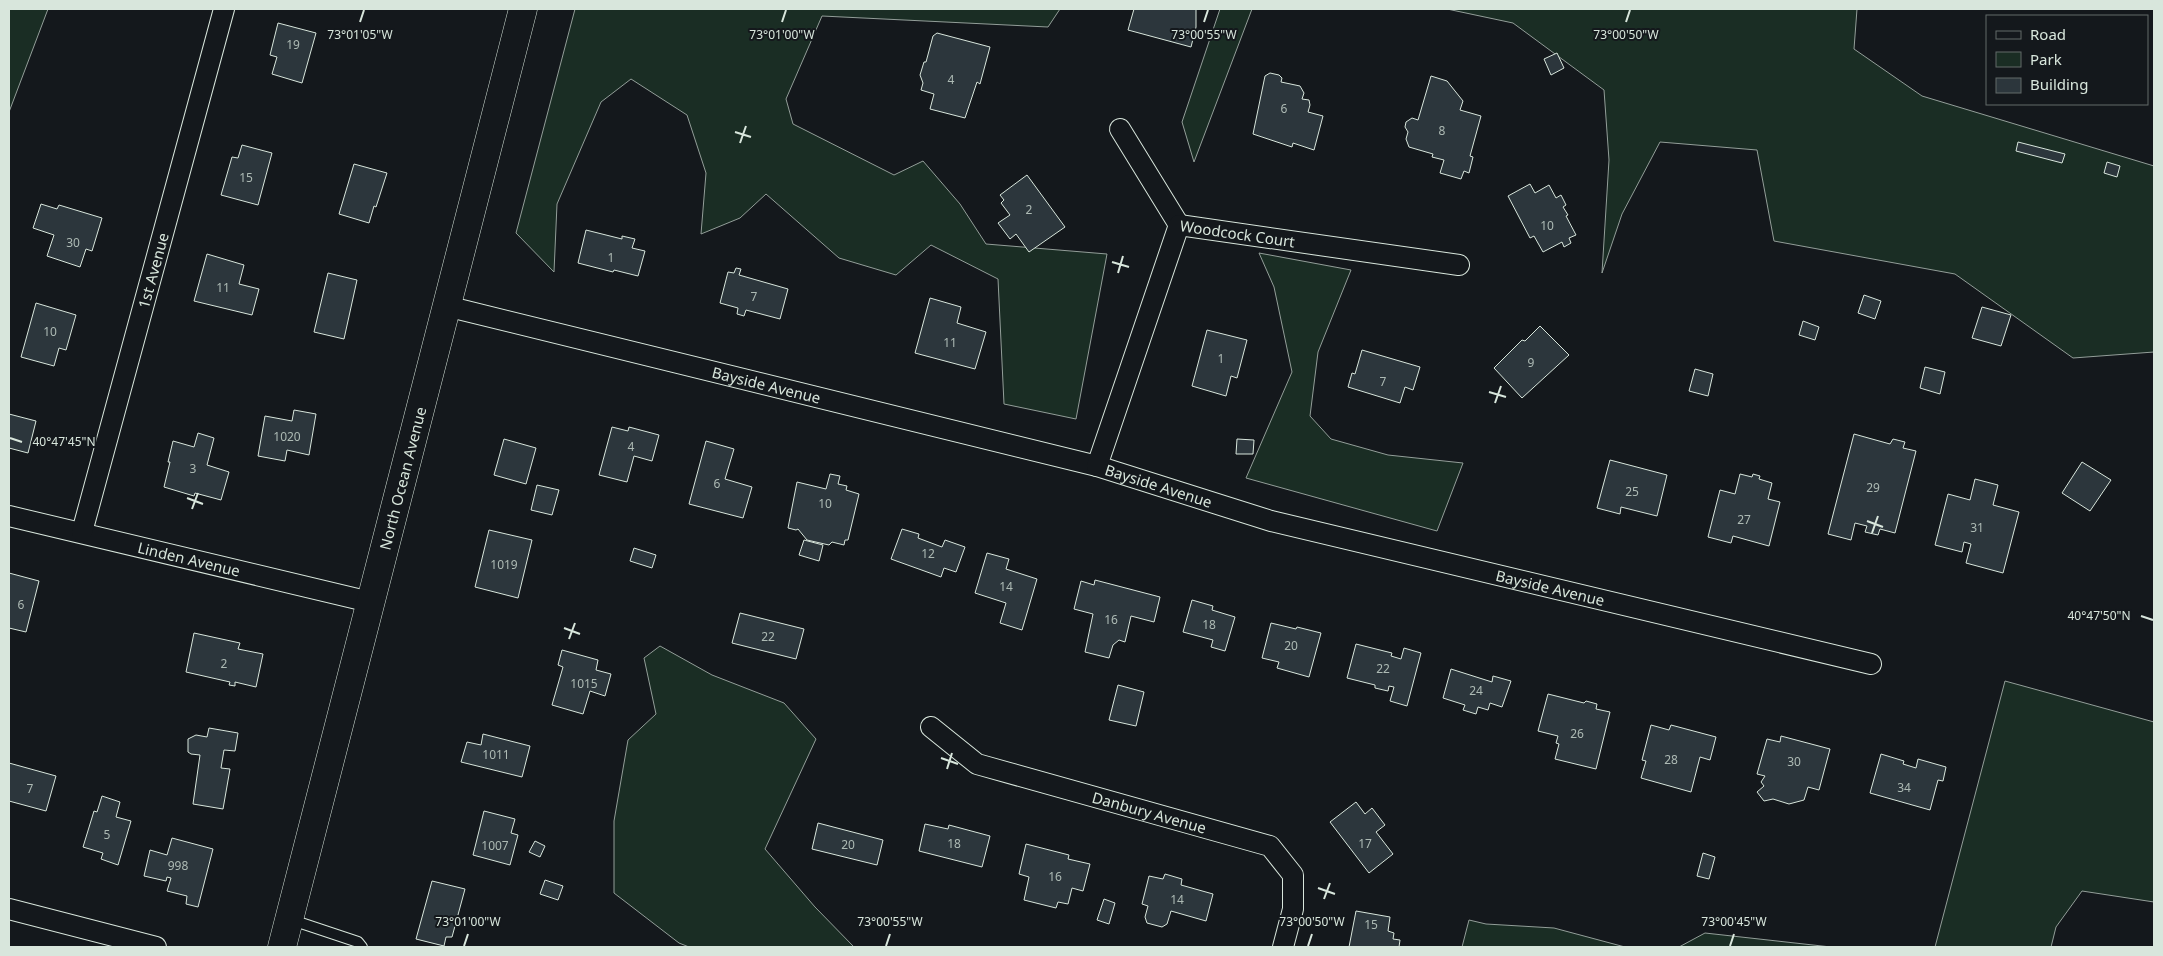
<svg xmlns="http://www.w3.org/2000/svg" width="2163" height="956" font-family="'Noto Sans',sans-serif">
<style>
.green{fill:#1a2d24;stroke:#939e99}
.building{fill:#2c363c;stroke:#d8e6dc}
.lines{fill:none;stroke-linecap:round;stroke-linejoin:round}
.service-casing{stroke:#d8e6dc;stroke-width:12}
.minor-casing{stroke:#d8e6dc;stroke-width:22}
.secondary-casing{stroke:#d8e6dc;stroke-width:29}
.service{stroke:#14181c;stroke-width:10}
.minor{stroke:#14181c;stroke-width:20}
.secondary{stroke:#14181c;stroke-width:28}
.ticks{fill:none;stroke:#d8e6dc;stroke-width:2}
.labels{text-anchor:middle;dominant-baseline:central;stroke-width:4;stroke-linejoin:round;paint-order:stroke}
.number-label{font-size:12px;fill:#adbab4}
.street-label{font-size:15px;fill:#d8e6dc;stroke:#14181c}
.ticks-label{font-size:12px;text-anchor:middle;fill:#d8e6dc;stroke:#14181c;stroke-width:4;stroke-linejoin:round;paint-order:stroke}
</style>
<rect width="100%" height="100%" fill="#14181c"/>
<path class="green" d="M 9,9 L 48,9 L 9,112 Z
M 575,9 L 1060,9 L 1048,27 L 822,16 L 786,99 L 793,124 L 894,175 L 923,161 L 960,204 L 986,244 L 1107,254 L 1076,419 L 1004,404 L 998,279 L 931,245 L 896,275 L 839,258 L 766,194 L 740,218 L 701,234 L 706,173 L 687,115 L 631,79 L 601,102 L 557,204 L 554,272 L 516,233 Z
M 1220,9 L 1252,9 L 1194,162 L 1182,122 Z
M 1447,9 L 1857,9 L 1854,49 L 1922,96 L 2154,166 L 2154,352 L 2073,358 L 1955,274 L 1774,241 L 1757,150 L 1660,142 L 1622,214 L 1602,273 L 1609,160 L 1604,90 L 1513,23 Z
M 1259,253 L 1351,270 L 1318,352 L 1310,416 L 1331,439 L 1388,455 L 1463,463 L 1437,531 L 1246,478 L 1292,372 L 1274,287 Z
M 660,646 L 712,675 L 784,703 L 816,739 L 765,849 L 815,907 L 854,947 L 689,947 L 679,943 L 614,893 L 614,821 L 628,740 L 656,714 L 644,658 Z
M 2005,681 L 2154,722 L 2154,902 L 2082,891 L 2056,927 L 2051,947 L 1935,947 Z
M 1469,920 L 1486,924 L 1554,928 L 1625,947 L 1462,947 Z
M 1705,933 L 1831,947 L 1679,947 Z"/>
<path class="building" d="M 1134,9 L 1196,9 L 1196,27 L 1191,47 L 1128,30 Z
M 278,23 L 316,33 L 302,83 L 272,74 L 277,57 L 270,55 Z
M 937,33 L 990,47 L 980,84 L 977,82 L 965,118 L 930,109 L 934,94 L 921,90 L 923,83 L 920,75 L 924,62 L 926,62 L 933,36 Z
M 1557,53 L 1564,68 L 1551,75 L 1544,59 Z
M 1270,73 L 1279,75 L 1282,78 L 1281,82 L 1300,86 L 1304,93 L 1302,99 L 1309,100 L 1310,105 L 1308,112 L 1323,116 L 1314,150 L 1293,143 L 1292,147 L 1253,134 L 1265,76 Z
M 1431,76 L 1447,81 L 1463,101 L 1460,110 L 1481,116 L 1470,156 L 1473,157 L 1469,173 L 1464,171 L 1461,179 L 1440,173 L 1444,160 L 1432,157 L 1433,154 L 1409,147 L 1406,139 L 1408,132 L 1405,127 L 1406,122 L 1412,118 L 1418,120 Z
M 2018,142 L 2065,154 L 2062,163 L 2016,151 Z
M 242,145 L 272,153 L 258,205 L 221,195 L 232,157 L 238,158 Z
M 2107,162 L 2120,166 L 2117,177 L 2104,173 Z
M 354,164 L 387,173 L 376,207 L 374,206 L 369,223 L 339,214 Z
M 1027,175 L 1065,227 L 1029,252 L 1016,234 L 1010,239 L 998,223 L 1010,215 L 1001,203 L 1004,200 L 1000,195 Z
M 1530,184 L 1535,193 L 1549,185 L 1556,198 L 1561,195 L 1566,205 L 1563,207 L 1568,215 L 1566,216 L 1576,235 L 1569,238 L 1571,243 L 1564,247 L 1562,242 L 1543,252 L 1534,236 L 1530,238 L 1508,196 Z
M 41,204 L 57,209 L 59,205 L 102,218 L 92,251 L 86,249 L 80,267 L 47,256 L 54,235 L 33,228 Z
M 586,230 L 622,239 L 622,236 L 635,239 L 632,248 L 645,251 L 638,276 L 614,270 L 613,272 L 578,263 Z
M 207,254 L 244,265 L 239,284 L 259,289 L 252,315 L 194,301 Z
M 736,268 L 741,269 L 739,275 L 788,289 L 780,319 L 746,310 L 744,316 L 737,314 L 738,308 L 720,303 L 728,272 L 734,273 Z
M 328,273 L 357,280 L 344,339 L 314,332 Z
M 1864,295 L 1881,301 L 1875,319 L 1858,313 Z
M 930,298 L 961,307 L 957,323 L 986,332 L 975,369 L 915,353 Z
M 36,303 L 76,315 L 66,350 L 59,348 L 54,366 L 21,357 Z
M 1982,307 L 2011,315 L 2001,346 L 1972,338 Z
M 1803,321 L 1819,327 L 1815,340 L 1799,335 Z
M 1540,326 L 1569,355 L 1522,398 L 1494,368 L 1522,340 L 1525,341 Z
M 1207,330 L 1247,340 L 1237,378 L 1231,376 L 1226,396 L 1192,386 Z
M 1362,350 L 1420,367 L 1413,390 L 1405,387 L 1400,403 L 1348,387 L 1352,373 L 1355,374 Z
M 1925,367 L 1945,372 L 1940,394 L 1920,388 Z
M 1695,369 L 1713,374 L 1708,396 L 1689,391 Z
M 294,410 L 316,414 L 309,455 L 287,450 L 285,461 L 258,456 L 265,416 L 292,421 Z
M 9,414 L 36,421 L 28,453 L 9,448 Z
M 612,427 L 628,431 L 629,427 L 659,435 L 652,461 L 634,456 L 627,482 L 599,475 Z
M 198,433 L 214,438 L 207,465 L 229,472 L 221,500 L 195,493 L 194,496 L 164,487 L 170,462 L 168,462 L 173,441 L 194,447 Z
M 1854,434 L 1890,444 L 1893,439 L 1905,442 L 1903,448 L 1916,451 L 1895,533 L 1880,529 L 1878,535 L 1865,532 L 1867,526 L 1855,523 L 1851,540 L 1828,534 Z
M 504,439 L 536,448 L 526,484 L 494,475 Z
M 1237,439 L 1254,440 L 1253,454 L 1236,454 Z
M 706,441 L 734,449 L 725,479 L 752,487 L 743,518 L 689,504 Z
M 1610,460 L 1667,475 L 1657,516 L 1621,507 L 1620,514 L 1597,508 Z
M 2082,462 L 2111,480 L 2090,511 L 2062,493 Z
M 830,474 L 840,476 L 838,484 L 847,486 L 846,490 L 859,494 L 848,540 L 845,540 L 844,545 L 832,542 L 829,545 L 807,540 L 798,529 L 796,530 L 788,528 L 797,482 L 826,489 Z
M 1740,474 L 1752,477 L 1753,474 L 1760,476 L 1759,479 L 1772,483 L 1768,499 L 1780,502 L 1769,546 L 1733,536 L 1731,543 L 1708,537 L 1720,490 L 1735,494 Z
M 1975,479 L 1998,485 L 1993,505 L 2019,512 L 2003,573 L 1966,563 L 1971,544 L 1964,542 L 1962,552 L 1935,545 L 1948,494 L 1970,500 Z
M 537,485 L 559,490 L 552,515 L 531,510 Z
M 902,529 L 919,534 L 918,538 L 942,547 L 945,540 L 965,547 L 956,572 L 944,568 L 941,577 L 891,559 Z
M 489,530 L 532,540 L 518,598 L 475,587 Z
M 804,540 L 823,545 L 819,561 L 799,555 Z
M 634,548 L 656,555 L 652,568 L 630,561 Z
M 987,553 L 1009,559 L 1006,569 L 1037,579 L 1022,630 L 1000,623 L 1006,603 L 975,593 Z
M 9,573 L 39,581 L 26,632 L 9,628 Z
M 1095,580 L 1160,597 L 1154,622 L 1131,616 L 1125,642 L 1119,640 L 1113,645 L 1109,658 L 1085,652 L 1093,614 L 1074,609 L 1081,581 L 1094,585 Z
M 1192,600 L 1213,606 L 1212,610 L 1235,617 L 1225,651 L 1211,647 L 1213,640 L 1183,632 Z
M 740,613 L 804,629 L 796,659 L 732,643 Z
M 1271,623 L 1296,629 L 1297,627 L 1321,633 L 1309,677 L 1277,668 L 1279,662 L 1262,658 Z
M 194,633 L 240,643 L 238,649 L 263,654 L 256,687 L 235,682 L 235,686 L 229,685 L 230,682 L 186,672 Z
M 1356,644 L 1392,653 L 1391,656 L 1401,659 L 1404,648 L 1421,653 L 1407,706 L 1390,701 L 1394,687 L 1389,686 L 1388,691 L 1375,688 L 1375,685 L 1347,678 Z
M 562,650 L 598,660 L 596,670 L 611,674 L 605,696 L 590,691 L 583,714 L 552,705 L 563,667 L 558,665 Z
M 1451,669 L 1492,682 L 1493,676 L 1511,681 L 1502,707 L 1490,703 L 1488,710 L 1478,707 L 1476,714 L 1463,710 L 1465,705 L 1443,698 Z
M 1118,685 L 1144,692 L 1136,726 L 1109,720 Z
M 1548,694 L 1584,703 L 1586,701 L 1597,704 L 1596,709 L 1610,712 L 1596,769 L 1555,759 L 1559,744 L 1556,743 L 1558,736 L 1538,731 Z
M 1651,725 L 1669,730 L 1671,725 L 1716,737 L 1710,760 L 1700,757 L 1691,792 L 1641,778 L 1646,761 L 1642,760 Z
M 209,728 L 238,733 L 235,751 L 224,750 L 221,768 L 230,769 L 223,809 L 193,804 L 200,755 L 191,754 L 188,752 L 188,739 L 196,735 L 207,737 Z
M 483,734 L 530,746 L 522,777 L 461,762 L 467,742 L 481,745 Z
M 1781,736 L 1830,749 L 1819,790 L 1808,787 L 1804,800 L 1789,804 L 1773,799 L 1764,801 L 1757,792 L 1764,786 L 1761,782 L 1765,776 L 1757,774 L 1767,739 L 1780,742 Z
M 1881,754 L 1904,761 L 1903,764 L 1916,768 L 1918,759 L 1946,767 L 1943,781 L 1938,780 L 1930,810 L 1870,793 Z
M 9,763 L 56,776 L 46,811 L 9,801 Z
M 102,796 L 120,802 L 116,817 L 131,821 L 118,865 L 101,859 L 103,853 L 83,847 L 94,811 L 97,812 Z
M 1356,802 L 1365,814 L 1372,808 L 1385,825 L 1376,832 L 1393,854 L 1369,873 L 1330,822 Z
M 484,811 L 515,819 L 511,833 L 518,835 L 510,865 L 473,855 Z
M 818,823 L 883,840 L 877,865 L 812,849 Z
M 925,824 L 948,829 L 949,825 L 990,836 L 982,867 L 919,851 Z
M 172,838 L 213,849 L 198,907 L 186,904 L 187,896 L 167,891 L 171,878 L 167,877 L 166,881 L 144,876 L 150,850 L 167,855 Z
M 535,841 L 545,846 L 540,857 L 529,852 Z
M 1026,844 L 1069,855 L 1068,859 L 1090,864 L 1083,891 L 1072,888 L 1068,904 L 1058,902 L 1056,908 L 1024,900 L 1029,877 L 1019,874 Z
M 1703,853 L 1715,857 L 1709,879 L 1697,876 Z
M 1165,874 L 1182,879 L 1181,885 L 1213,894 L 1206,921 L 1171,911 L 1167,924 L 1162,927 L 1147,923 L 1145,917 L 1148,906 L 1142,904 L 1149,876 L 1163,879 Z
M 545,880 L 563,886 L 558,900 L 540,894 Z
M 432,881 L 465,889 L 452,937 L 446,937 L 444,946 L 416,939 Z
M 1104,899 L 1115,903 L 1109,924 L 1097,920 Z
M 1356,911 L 1390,917 L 1388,931 L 1394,933 L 1393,939 L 1400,940 L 1399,947 L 1349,947 Z"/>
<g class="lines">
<defs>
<path id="service" d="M 289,919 L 358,942 L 362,947"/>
<g id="minor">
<path d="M 1120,129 L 1179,225"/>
<path id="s1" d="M 1179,225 L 1459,265"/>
<path id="s2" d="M 446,306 L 1097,466 L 1271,521 L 1871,664"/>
<path d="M 1097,466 L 1179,225"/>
<path id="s3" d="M 9,516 L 370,602"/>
<path id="s4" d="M 82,532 L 224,9"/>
<path id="s5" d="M 931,727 L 977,764 L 1270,846 L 1293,875 L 1293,909 L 1283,947"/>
<path d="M 9,909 L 156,947"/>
</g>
<g id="secondary">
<path id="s6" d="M 282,947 L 523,9"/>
</g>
</defs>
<use href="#service" class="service-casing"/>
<use href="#minor" class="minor-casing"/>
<use href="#secondary" class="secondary-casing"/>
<use href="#service" class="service"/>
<use href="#minor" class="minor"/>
<use href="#secondary" class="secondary"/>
</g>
<path class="ticks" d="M 360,22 L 364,10M 782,22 L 786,10M 1204,22 L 1208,10M 1626,22 L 1630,10M 735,132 L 751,137M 740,143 L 746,126M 1112,262 L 1129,267M 1118,273 L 1123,256M 1489,392 L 1506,397M 1495,403 L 1501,386M 10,438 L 22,442M 187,498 L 203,504M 192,509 L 198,493M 1867,521 L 1883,527M 1872,533 L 1878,516M 2141,616 L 2153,620M 564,628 L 580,634M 569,639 L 575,623M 941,758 L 958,764M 947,769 L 952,753M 1318,888 L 1335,894M 1324,899 L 1330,883M 464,946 L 468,934M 886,946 L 890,934M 1308,946 L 1312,934M 1730,946 L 1734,934"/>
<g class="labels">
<g class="number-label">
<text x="293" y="44">19</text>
<text x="951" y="79">4</text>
<text x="1284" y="108">6</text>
<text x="1442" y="130">8</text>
<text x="246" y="177">15</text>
<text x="1029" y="209">2</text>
<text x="1547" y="225">10</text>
<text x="73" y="242">30</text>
<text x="611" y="257">1</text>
<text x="223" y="287">11</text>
<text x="754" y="296">7</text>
<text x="50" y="331">10</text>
<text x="950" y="342">11</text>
<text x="1221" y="358">1</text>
<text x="1531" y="362">9</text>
<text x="1383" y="381">7</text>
<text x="287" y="436">1020</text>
<text x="631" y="446">4</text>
<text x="193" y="468">3</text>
<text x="717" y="483">6</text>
<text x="1873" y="487">29</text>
<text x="1632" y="491">25</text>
<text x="825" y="503">10</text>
<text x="1744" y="519">27</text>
<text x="1977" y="527">31</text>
<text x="928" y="553">12</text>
<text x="504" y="564">1019</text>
<text x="1006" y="586">14</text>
<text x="21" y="604">6</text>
<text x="1111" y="619">16</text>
<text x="1209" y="624">18</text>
<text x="768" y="636">22</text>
<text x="1291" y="645">20</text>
<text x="224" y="663">2</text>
<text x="1383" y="668">22</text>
<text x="584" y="683">1015</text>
<text x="1476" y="690">24</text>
<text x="1577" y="733">26</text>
<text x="496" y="754">1011</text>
<text x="1671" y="759">28</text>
<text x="1794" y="761">30</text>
<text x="1904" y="787">34</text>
<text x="30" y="788">7</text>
<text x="107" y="834">5</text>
<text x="954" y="843">18</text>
<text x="1365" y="843">17</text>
<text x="848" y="844">20</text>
<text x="495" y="845">1007</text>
<text x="178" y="865">998</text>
<text x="1055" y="876">16</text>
<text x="1177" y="899">14</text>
<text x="1371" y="924">15</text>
</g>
<g class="street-label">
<text stroke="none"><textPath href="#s1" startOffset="59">Woodcock Court</textPath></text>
<text stroke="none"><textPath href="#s4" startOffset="271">1st Avenue</textPath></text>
<text stroke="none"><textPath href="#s2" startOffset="330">Bayside Avenue</textPath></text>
<text stroke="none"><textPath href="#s6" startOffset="484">North Ocean Avenue</textPath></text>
<text stroke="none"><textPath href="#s2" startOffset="735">Bayside Avenue</textPath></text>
<text stroke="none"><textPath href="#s3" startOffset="185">Linden Avenue</textPath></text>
<text stroke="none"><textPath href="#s2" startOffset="1140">Bayside Avenue</textPath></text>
<text stroke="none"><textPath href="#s5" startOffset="238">Danbury Avenue</textPath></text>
</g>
</g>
<g class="ticks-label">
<text x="360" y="39">73°01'05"W</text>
<text x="782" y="39">73°01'00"W</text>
<text x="1204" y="39">73°00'55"W</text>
<text x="1626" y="39">73°00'50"W</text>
<text x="64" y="446">40°47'45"N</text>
<text x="2099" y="620">40°47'50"N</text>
<text x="468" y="926">73°01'00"W</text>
<text x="890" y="926">73°00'55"W</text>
<text x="1312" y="926">73°00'50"W</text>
<text x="1734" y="926">73°00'45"W</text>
</g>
<rect width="2163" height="956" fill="none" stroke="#d8e6dc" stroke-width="20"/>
<rect x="1986" y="15" width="162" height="90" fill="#14181c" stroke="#626a69"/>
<rect x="1996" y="31" width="25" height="8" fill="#14181c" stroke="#626a69"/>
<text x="2030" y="40" font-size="15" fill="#d8e6dc">Road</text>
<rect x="1996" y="52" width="25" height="15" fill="#1a2d24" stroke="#626a69"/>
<text x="2030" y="65" font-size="15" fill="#d8e6dc">Park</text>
<rect x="1996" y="78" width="25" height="15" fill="#2c363c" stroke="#626a69"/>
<text x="2030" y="90" font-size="15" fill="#d8e6dc">Building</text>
</svg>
